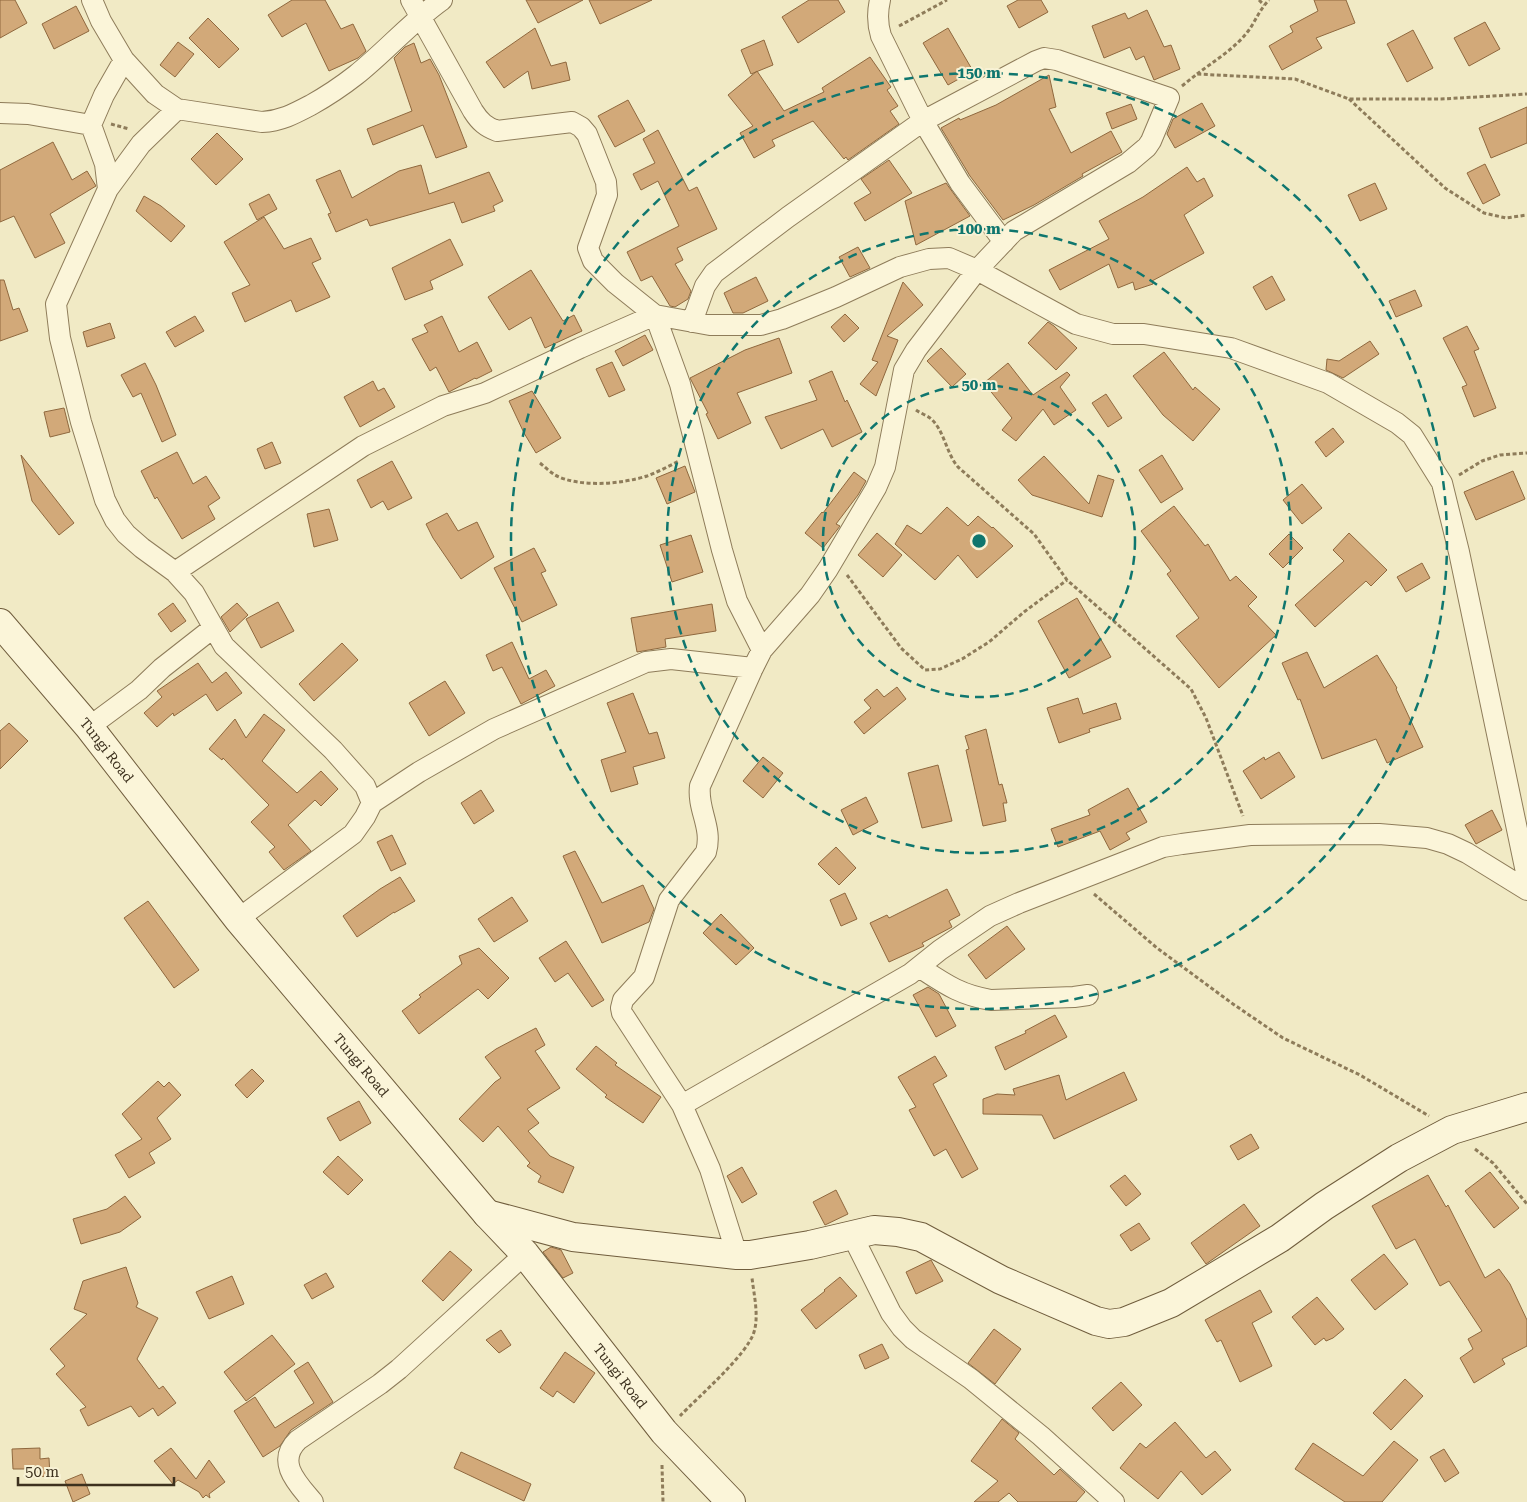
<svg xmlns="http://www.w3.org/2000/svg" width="1527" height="1502" font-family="'Roboto Serif',serif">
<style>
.building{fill:#d2a979;stroke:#8f683e}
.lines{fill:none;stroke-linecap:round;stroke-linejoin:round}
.street-casing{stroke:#8e7c5a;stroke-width:22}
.secondary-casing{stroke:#705d3d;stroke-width:30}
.path{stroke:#8e7c5a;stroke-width:3;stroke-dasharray:4 2.5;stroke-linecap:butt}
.street{stroke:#fbf5d9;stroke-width:20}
.secondary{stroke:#fbf5d9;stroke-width:28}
.ring{fill:none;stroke:#0f766e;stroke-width:2.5;stroke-dasharray:9 6}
.labels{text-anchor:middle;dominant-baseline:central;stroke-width:4;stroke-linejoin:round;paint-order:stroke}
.street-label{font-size:14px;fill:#3d311e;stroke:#f8f2d5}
.centre{fill:#0f766e;stroke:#f8f2d5;stroke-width:2.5}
.ring-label{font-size:15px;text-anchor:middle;font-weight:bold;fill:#0f766e;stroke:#f8f2d5;stroke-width:4;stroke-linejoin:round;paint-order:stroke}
</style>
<rect width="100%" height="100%" fill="#f1eac5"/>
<path class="building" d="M 0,0 L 15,0 L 27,23 L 0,38 Z
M 292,0 L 325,0 L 341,29 L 353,24 L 366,51 L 358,58 L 329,71 L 306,23 L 282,37 L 268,15 Z
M 526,0 L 583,0 L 538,23 Z
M 589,0 L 652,0 L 600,24 Z
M 809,0 L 838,0 L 845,12 L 798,43 L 782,17 Z
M 1018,0 L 1041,0 L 1048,12 L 1019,28 L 1007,6 Z
M 1314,0 L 1346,0 L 1355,23 L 1316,38 L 1322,48 L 1282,70 L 1269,46 L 1293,32 L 1290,26 L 1318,11 Z
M 76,6 L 89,31 L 54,49 L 42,24 Z
M 1147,10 L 1164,47 L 1171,45 L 1180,69 L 1154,80 L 1144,56 L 1136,60 L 1130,47 L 1104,58 L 1092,26 L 1125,13 L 1128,19 Z
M 208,18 L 239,49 L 219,68 L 189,38 Z
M 1485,22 L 1500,49 L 1469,66 L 1454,38 Z
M 535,28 L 551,66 L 566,62 L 570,80 L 532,89 L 528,71 L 504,88 L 486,62 Z
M 948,28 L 973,71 L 948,85 L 923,43 Z
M 1413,30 L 1433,68 L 1407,82 L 1387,44 Z
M 764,40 L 773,65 L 751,74 L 741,50 Z
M 178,42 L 194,54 L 175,77 L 160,65 Z
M 414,43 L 421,63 L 430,59 L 439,75 L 467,147 L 436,158 L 423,125 L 373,145 L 367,129 L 412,111 L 394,58 L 405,47 Z
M 870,57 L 891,87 L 887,90 L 898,106 L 890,111 L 899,124 L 848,160 L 846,157 L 844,159 L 813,121 L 772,140 L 775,146 L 754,158 L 740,133 L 753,126 L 728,95 L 757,71 L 784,111 L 824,92 L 822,88 Z
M 1049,75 L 1056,107 L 1049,109 L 1071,153 L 1111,131 L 1122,152 L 1082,174 L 1083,176 L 1034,205 L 1003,220 L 970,176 L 941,128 L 959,118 L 960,120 L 996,105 Z
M 628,100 L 645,131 L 615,147 L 598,116 Z
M 1202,103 L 1215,126 L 1175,148 L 1167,134 L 1173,119 Z
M 1131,104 L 1137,119 L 1112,129 L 1106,113 Z
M 1527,107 L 1527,143 L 1491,158 L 1479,128 Z
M 658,130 L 689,191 L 697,187 L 717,229 L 677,248 L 683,260 L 675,264 L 691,291 L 688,299 L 675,307 L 670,306 L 652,276 L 641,281 L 627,252 L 679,226 L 658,181 L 641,190 L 633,174 L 655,163 L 643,139 Z
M 217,133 L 243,159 L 216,185 L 191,159 Z
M 53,142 L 72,180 L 87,171 L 96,186 L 50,214 L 65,243 L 35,258 L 14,216 L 0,222 L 0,170 Z
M 889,160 L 912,193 L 865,221 L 854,203 L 871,193 L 861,179 Z
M 1485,164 L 1500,195 L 1483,204 L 1467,173 Z
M 421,165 L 429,194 L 489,172 L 503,201 L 493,206 L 495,211 L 462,223 L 454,202 L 370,226 L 367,219 L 336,232 L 328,214 L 331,213 L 316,180 L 340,170 L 352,198 L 399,171 Z
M 1187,167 L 1197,182 L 1204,178 L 1213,196 L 1184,215 L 1204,253 L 1152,281 L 1153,284 L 1135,290 L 1133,282 L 1118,288 L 1109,264 L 1060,290 L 1049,270 L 1109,239 L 1099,221 L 1143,197 Z
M 946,183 L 970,216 L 916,245 L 905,201 Z
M 1375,183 L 1387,209 L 1360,221 L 1348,195 Z
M 269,194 L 277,209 L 257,220 L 249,204 Z
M 144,196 L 161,206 L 185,226 L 171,242 L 136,211 Z
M 264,217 L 284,249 L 311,238 L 321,259 L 312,263 L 330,297 L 296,312 L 291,300 L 245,322 L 232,293 L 250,285 L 224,242 Z
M 450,239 L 463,265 L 430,281 L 433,289 L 405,300 L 392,268 Z
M 858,247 L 870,268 L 850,277 L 839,257 Z
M 531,270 L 563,321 L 574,315 L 582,331 L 545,348 L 531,317 L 509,330 L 488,297 Z
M 1272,276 L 1285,300 L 1266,310 L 1253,287 Z
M 756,277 L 768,301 L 743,313 L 733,313 L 724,293 Z
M 0,280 L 4,280 L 13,310 L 19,308 L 28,331 L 0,341 Z
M 903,282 L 923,305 L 887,336 L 898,340 L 876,396 L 860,384 L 878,362 L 872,360 Z
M 1415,290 L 1422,306 L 1396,317 L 1389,301 Z
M 845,314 L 859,328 L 844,342 L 831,327 Z
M 195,316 L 204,331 L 175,347 L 166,332 Z
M 442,316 L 459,352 L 477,342 L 492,371 L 476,379 L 475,378 L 449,392 L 436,367 L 430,371 L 412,339 L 428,332 L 424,325 Z
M 1048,322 L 1054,326 L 1077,348 L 1056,370 L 1028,343 Z
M 110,323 L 115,338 L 87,347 L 83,332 Z
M 1467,326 L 1479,349 L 1474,351 L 1496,408 L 1474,417 L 1462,387 L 1467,385 L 1443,338 Z
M 645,335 L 653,350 L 623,366 L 615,351 Z
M 779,338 L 792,373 L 737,393 L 751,423 L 718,439 L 706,414 L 708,413 L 690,378 L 745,350 Z
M 1370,341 L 1379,354 L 1343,378 L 1326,370 L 1327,359 L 1339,361 Z
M 941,348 L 966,374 L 952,387 L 927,361 Z
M 1164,352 L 1193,390 L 1195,387 L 1220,409 L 1193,441 L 1163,415 L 1133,376 Z
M 612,362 L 625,390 L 609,397 L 596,369 Z
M 145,363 L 156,385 L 176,435 L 162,442 L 141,393 L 133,397 L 121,375 Z
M 1008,363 L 1033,395 L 1067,372 L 1070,375 L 1060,387 L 1076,410 L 1054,425 L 1043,409 L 1016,441 L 1002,430 L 1012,418 L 984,383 Z
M 832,371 L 845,402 L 847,400 L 862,432 L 832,447 L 823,429 L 781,449 L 765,417 L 817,400 L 809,381 Z
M 373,381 L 378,391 L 384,388 L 395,407 L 360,427 L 344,397 Z
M 532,391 L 561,438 L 536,453 L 524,433 L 509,401 Z
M 1106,394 L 1122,418 L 1108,427 L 1092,403 Z
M 64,408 L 70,432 L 50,437 L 44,412 Z
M 1333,428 L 1344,442 L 1326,457 L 1315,442 Z
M 272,442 L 281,463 L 265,469 L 257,449 Z
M 177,452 L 193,484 L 206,476 L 220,498 L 208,506 L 215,519 L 182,539 L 157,497 L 155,499 L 141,471 Z
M 21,455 L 74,523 L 59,535 L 32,501 Z
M 1162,455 L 1183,489 L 1161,503 L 1139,470 Z
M 1044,456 L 1089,504 L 1098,475 L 1114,480 L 1102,517 L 1032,495 L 1018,480 Z
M 392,461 L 412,498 L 388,510 L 383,501 L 371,508 L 357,480 Z
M 685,466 L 695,492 L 667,504 L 656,478 Z
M 1513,471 L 1525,499 L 1476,520 L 1464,492 Z
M 854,472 L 866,481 L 858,495 L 836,524 L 840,526 L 837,530 L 823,548 L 805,533 L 822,512 L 823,513 Z
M 1302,484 L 1322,508 L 1302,524 L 1283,500 Z
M 1174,506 L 1205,546 L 1208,544 L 1230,581 L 1236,576 L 1257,597 L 1248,606 L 1276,635 L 1219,688 L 1176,636 L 1199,618 L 1167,574 L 1171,571 L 1141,531 Z
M 947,507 L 968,526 L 978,516 L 992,528 L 993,527 L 1013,546 L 977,578 L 958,555 L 935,580 L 895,544 L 907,525 L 921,534 Z
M 329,509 L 338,540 L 314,547 L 307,514 Z
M 447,513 L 458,531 L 477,522 L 494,557 L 461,579 L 433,538 L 426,524 Z
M 877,533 L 902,555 L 883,577 L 858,555 Z
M 1349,533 L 1387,570 L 1371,586 L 1366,581 L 1315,627 L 1295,605 L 1344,561 L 1333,550 Z
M 1289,534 L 1303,548 L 1283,568 L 1269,554 Z
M 691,535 L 703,572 L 672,582 L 660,545 Z
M 534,548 L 546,571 L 541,573 L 557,605 L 522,622 L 494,568 Z
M 1422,563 L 1430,578 L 1406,592 L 1397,577 Z
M 1077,598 L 1111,657 L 1069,678 L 1038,621 Z
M 278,602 L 294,631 L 261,648 L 246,619 Z
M 173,603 L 186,621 L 171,632 L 158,614 Z
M 237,603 L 248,615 L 230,632 L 221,617 Z
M 712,604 L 716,631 L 665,639 L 666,647 L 637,652 L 631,618 Z
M 512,642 L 529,679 L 546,670 L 555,686 L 521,704 L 502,667 L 493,671 L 486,655 Z
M 342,643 L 358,660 L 314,701 L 299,684 Z
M 1307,652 L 1324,688 L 1377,655 L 1397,688 L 1396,689 L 1423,747 L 1387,763 L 1376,739 L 1322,759 L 1300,699 L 1298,700 L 1282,663 Z
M 198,663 L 212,683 L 226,672 L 242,693 L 217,711 L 206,694 L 174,716 L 173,713 L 157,727 L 144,713 L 162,697 L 157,691 Z
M 445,681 L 465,713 L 429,736 L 409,703 Z
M 897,687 L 906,699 L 864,734 L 854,722 L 871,708 L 864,700 L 877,689 L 884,697 Z
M 633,693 L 649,734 L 657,732 L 665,758 L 633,767 L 638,784 L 611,792 L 601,760 L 626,752 L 607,703 Z
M 1078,698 L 1083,714 L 1116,703 L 1121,719 L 1089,729 L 1090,732 L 1059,743 L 1047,708 Z
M 264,714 L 285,730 L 262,761 L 297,793 L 321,771 L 338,789 L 321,806 L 315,800 L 288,825 L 311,851 L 284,870 L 269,852 L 275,847 L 251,822 L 269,805 L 223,758 L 222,760 L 209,749 L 235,719 L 246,738 Z
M 9,723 L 28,741 L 0,769 L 0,731 Z
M 986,729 L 999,785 L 1002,784 L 1007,803 L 1003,803 L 1006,821 L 983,826 L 966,750 L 969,749 L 965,736 Z
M 1279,752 L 1295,777 L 1261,799 L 1243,771 L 1264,757 L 1265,760 Z
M 763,757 L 783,773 L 763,798 L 743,781 Z
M 938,765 L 952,821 L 922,828 L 908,773 Z
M 1128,788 L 1147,822 L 1126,833 L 1130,839 L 1110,850 L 1100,831 L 1058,847 L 1051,829 L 1090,815 L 1088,810 Z
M 481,790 L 494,811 L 474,824 L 461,803 Z
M 866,797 L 878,822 L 853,835 L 841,810 Z
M 1492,810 L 1502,830 L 1476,844 L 1465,825 Z
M 392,835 L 406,864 L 391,871 L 377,842 Z
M 836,847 L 856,868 L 839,885 L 818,864 Z
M 575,851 L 602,903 L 643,885 L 654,909 L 649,922 L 602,943 L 563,856 Z
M 400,877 L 415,901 L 394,913 L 394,912 L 357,937 L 343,916 L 380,889 Z
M 947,889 L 960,915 L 949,921 L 952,927 L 922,943 L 924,946 L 889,962 L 870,923 L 887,915 L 889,918 Z
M 845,893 L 857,919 L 841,926 L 830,900 Z
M 512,897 L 528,921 L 494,942 L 478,919 Z
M 148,901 L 199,970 L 174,988 L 124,918 Z
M 721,914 L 754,948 L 736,965 L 703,933 Z
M 1007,926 L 1025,949 L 986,979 L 968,955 Z
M 566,941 L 604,1000 L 592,1007 L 568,973 L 555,982 L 539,958 Z
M 479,948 L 509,978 L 488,999 L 478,989 L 419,1034 L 402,1011 L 421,997 L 419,995 L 462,964 L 459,956 Z
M 928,987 L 939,994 L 956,1026 L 936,1037 L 913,995 Z
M 1055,1015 L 1067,1037 L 1005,1070 L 995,1047 L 1026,1033 L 1025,1031 Z
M 536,1028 L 545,1045 L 535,1051 L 560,1088 L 527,1109 L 539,1123 L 528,1131 L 550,1156 L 574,1167 L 563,1193 L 538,1182 L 541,1176 L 527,1166 L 530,1163 L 498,1126 L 483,1142 L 459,1119 L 495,1082 L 501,1078 L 485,1057 L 496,1049 Z
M 596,1046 L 617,1063 L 615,1065 L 661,1097 L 643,1123 L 605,1097 L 607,1095 L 576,1069 Z
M 935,1056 L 947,1076 L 933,1084 L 978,1169 L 962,1178 L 946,1149 L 934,1156 L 909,1110 L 916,1107 L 898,1077 Z
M 252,1069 L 264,1081 L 247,1098 L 235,1085 Z
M 1124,1072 L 1137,1100 L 1054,1139 L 1042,1115 L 983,1114 L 983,1099 L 997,1094 L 1015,1095 L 1013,1089 L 1059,1075 L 1066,1100 Z
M 158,1081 L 164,1087 L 169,1082 L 181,1095 L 157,1118 L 171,1139 L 149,1153 L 155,1163 L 129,1178 L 115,1155 L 142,1139 L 122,1114 Z
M 359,1101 L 371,1123 L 340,1141 L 327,1118 Z
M 1251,1134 L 1259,1148 L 1238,1160 L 1230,1146 Z
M 338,1156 L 363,1180 L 348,1195 L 323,1172 Z
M 742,1167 L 757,1194 L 742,1203 L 727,1176 Z
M 1490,1172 L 1519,1208 L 1494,1228 L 1465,1191 Z
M 1125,1175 L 1141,1194 L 1126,1206 L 1110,1186 Z
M 1428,1175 L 1446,1207 L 1448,1205 L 1485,1278 L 1499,1269 L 1510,1284 L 1527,1320 L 1527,1346 L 1502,1359 L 1505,1364 L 1474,1383 L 1460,1358 L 1473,1349 L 1468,1339 L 1482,1331 L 1449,1281 L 1440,1286 L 1415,1239 L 1396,1249 L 1372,1206 Z
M 836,1190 L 848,1214 L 825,1225 L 813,1202 Z
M 125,1196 L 141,1217 L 120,1232 L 81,1244 L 73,1219 L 107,1209 Z
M 1244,1204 L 1260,1226 L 1206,1264 L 1191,1243 Z
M 1139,1223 L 1150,1239 L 1131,1251 L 1120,1235 Z
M 551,1247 L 561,1250 L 573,1273 L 563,1278 L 543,1252 Z
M 450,1251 L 472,1270 L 443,1301 L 422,1281 Z
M 1384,1254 L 1408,1284 L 1375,1310 L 1351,1280 Z
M 931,1260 L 943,1281 L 916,1294 L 906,1272 Z
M 126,1267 L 138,1303 L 136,1307 L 158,1318 L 137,1359 L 159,1389 L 163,1386 L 176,1403 L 158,1416 L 153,1408 L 139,1417 L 131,1406 L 88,1426 L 80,1410 L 86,1407 L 56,1374 L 65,1366 L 50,1349 L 87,1314 L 74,1309 L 83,1281 Z
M 326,1273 L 334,1287 L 312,1299 L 304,1285 Z
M 232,1276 L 244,1304 L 209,1319 L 196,1292 Z
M 840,1277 L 857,1296 L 816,1329 L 801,1310 L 825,1291 L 824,1290 Z
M 1260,1290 L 1272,1312 L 1252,1323 L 1272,1366 L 1240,1382 L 1221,1340 L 1217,1342 L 1205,1320 Z
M 1317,1297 L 1344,1329 L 1333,1338 L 1326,1341 L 1324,1338 L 1315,1345 L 1292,1317 Z
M 994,1329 L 1021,1349 L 995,1384 L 968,1363 Z
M 501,1330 L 511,1345 L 499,1353 L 486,1340 Z
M 272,1335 L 295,1364 L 246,1401 L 224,1372 Z
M 882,1344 L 889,1358 L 865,1369 L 859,1355 Z
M 565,1352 L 595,1373 L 574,1403 L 557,1391 L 553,1397 L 540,1388 Z
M 308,1362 L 333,1402 L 291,1430 L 280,1446 L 263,1457 L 234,1411 L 255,1397 L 275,1428 L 314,1403 L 294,1371 Z
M 1405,1379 L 1423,1396 L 1391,1430 L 1373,1413 Z
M 1121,1382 L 1142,1405 L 1113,1431 L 1092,1408 Z
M 1002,1419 L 1019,1433 L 1015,1439 L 1054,1475 L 1060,1469 L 1085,1492 L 1076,1502 L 1018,1502 L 1009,1493 L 998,1502 L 974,1502 L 998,1481 L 971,1461 Z
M 1175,1422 L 1206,1458 L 1215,1451 L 1231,1470 L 1202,1495 L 1181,1471 L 1158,1499 L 1120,1468 L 1140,1443 L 1146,1448 Z
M 1394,1441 L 1418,1460 L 1382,1502 L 1345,1502 L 1295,1469 L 1313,1443 L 1363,1476 Z
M 40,1448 L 40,1459 L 49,1458 L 50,1476 L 31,1477 L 30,1469 L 13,1469 L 12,1449 Z
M 171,1448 L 196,1479 L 209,1460 L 225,1482 L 209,1494 L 210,1498 L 206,1495 L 203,1498 L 199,1492 L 178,1480 L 173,1484 L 154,1461 Z
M 1444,1449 L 1459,1473 L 1445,1482 L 1430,1457 Z
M 461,1452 L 531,1484 L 524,1501 L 454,1468 Z
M 82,1474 L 90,1494 L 73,1502 L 65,1481 Z"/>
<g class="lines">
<defs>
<path id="street" d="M 92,0 L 101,21 L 124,60 L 155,94 L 177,109 L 262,122 C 281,121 294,114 311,105 C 327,96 342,86 356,75 C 386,51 411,22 442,0
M 411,0 L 473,111 C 480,122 486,127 497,131 L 572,122 L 581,127 L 587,134 L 606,182 L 607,195 L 588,248 L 593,261 L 615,283 L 655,315 L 680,384 L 722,550 L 737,601 L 762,650
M 880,0 C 877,13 877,23 881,36 L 923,121 L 960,183 L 1004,242
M 124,60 L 104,95 L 91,125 L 105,164 L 108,189 L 56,304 L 60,338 L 81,422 L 105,500 L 115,520 L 126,534 L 142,548 L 175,572 L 194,593 L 224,646 L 333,750 L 365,786 L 372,803 L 365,817 L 353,834 L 238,919
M 0,113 L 28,114 L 91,125
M 108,189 L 141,144 L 177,109
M 692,322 L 705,286 L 714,273 L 788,217 L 923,121 L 1036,61 L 1044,58 L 1057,60 L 1169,98 L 1151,141 L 1147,147 L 1128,163 L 1014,231 L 977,270 L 916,350 L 904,370 L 885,467 L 876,488 L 828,569 L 810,595 L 762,650 L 753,668 L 700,786 C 697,810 713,827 706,852 L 669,900 L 644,977 L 623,1000 L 621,1008 L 622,1013 L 682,1105 L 710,1169 L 737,1255
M 175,572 L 363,446 L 443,406 L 485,393 L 580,348 L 655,315 L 710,325 L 761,325 L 782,319 L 836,297 L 900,267 L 929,259 L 949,258 L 977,270 L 1076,324 L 1113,334 L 1144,334 L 1231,348 L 1328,383 L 1397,423 L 1412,435 L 1442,483 L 1459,552 L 1527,877
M 89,727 L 139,690 L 162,668 L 213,628
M 372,803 L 419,772 L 494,729 L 646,662 L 671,659 L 753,668
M 919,967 C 945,984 960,995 991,1000 L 1074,997 L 1088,995
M 682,1105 L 910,974 L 940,950 L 990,916 L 1019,903 L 1163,847 L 1182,844 L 1250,835 L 1379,834 L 1427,838 L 1448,844 L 1467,853 L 1527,890
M 852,1235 L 891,1313 L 902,1328 L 913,1339 L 971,1379 L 1041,1436 L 1114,1502
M 313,1502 C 298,1484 275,1462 298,1440 L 380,1384 L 399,1369 L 525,1254"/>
<g id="secondary">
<path id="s1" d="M 0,623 L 89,727 L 238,919 L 487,1214 L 525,1254 L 664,1432 L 731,1502"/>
<path d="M 487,1214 L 573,1237 L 737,1255 L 750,1255 L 810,1245 L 874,1230 L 898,1232 L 921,1237 L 1001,1280 L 1096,1321 L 1109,1324 L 1124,1322 L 1171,1303 L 1280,1238 L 1324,1206 L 1399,1158 L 1452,1130 L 1527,1107"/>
</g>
</defs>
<use href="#street" class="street-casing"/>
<use href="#secondary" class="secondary-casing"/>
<path class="path" d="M 1259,0 L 1264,5
M 899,26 L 947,0
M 1197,74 C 1214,61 1236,48 1249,30 C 1256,20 1260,9 1269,0
M 1182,86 L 1197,74 L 1295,79 L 1349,99 L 1441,99 L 1527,94
M 1349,99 L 1445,188 L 1484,213 L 1506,218 L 1527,215
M 111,124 L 129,129
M 916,410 C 920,413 926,415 930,418 C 944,429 946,453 958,467 L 1034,534 L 1067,580 L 1191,689 L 1206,718 L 1243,816
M 540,463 C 545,467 550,472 555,475 C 579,488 622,484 647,476 C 658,472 669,466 679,461
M 1459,475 L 1482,461 L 1500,455 L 1527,453
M 847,575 L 901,648 L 925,670 L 940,669 L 962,659 L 989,642 L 1024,612 L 1067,580
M 1094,894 L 1157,948 L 1233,1004 L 1283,1038 L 1360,1075 L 1429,1116
M 1475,1149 L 1493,1163 L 1527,1204
M 680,1416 C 698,1397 747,1355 754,1332 C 759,1316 754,1295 752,1278
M 662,1465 L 663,1502"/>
<use href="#street" class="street"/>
<use href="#secondary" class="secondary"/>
</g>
<g class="ring">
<circle cx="979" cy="541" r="156"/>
<circle cx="979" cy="541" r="312"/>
<circle cx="979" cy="541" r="468"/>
</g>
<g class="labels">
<g class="street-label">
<text stroke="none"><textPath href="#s1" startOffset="166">Tungi Road</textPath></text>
<text stroke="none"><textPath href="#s1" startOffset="571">Tungi Road</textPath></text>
<text stroke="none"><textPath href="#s1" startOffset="976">Tungi Road</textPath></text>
</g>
</g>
<circle cx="979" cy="541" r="8" class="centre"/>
<g class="ring-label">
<text x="979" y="78">150 m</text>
<text x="979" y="234">100 m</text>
<text x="979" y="390">50 m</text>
</g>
<path d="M18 1477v8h156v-8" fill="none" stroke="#3d311e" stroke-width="2.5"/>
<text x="25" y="1477" font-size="15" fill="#3d311e" stroke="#f8f2d5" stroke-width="4" paint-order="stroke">50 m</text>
</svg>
